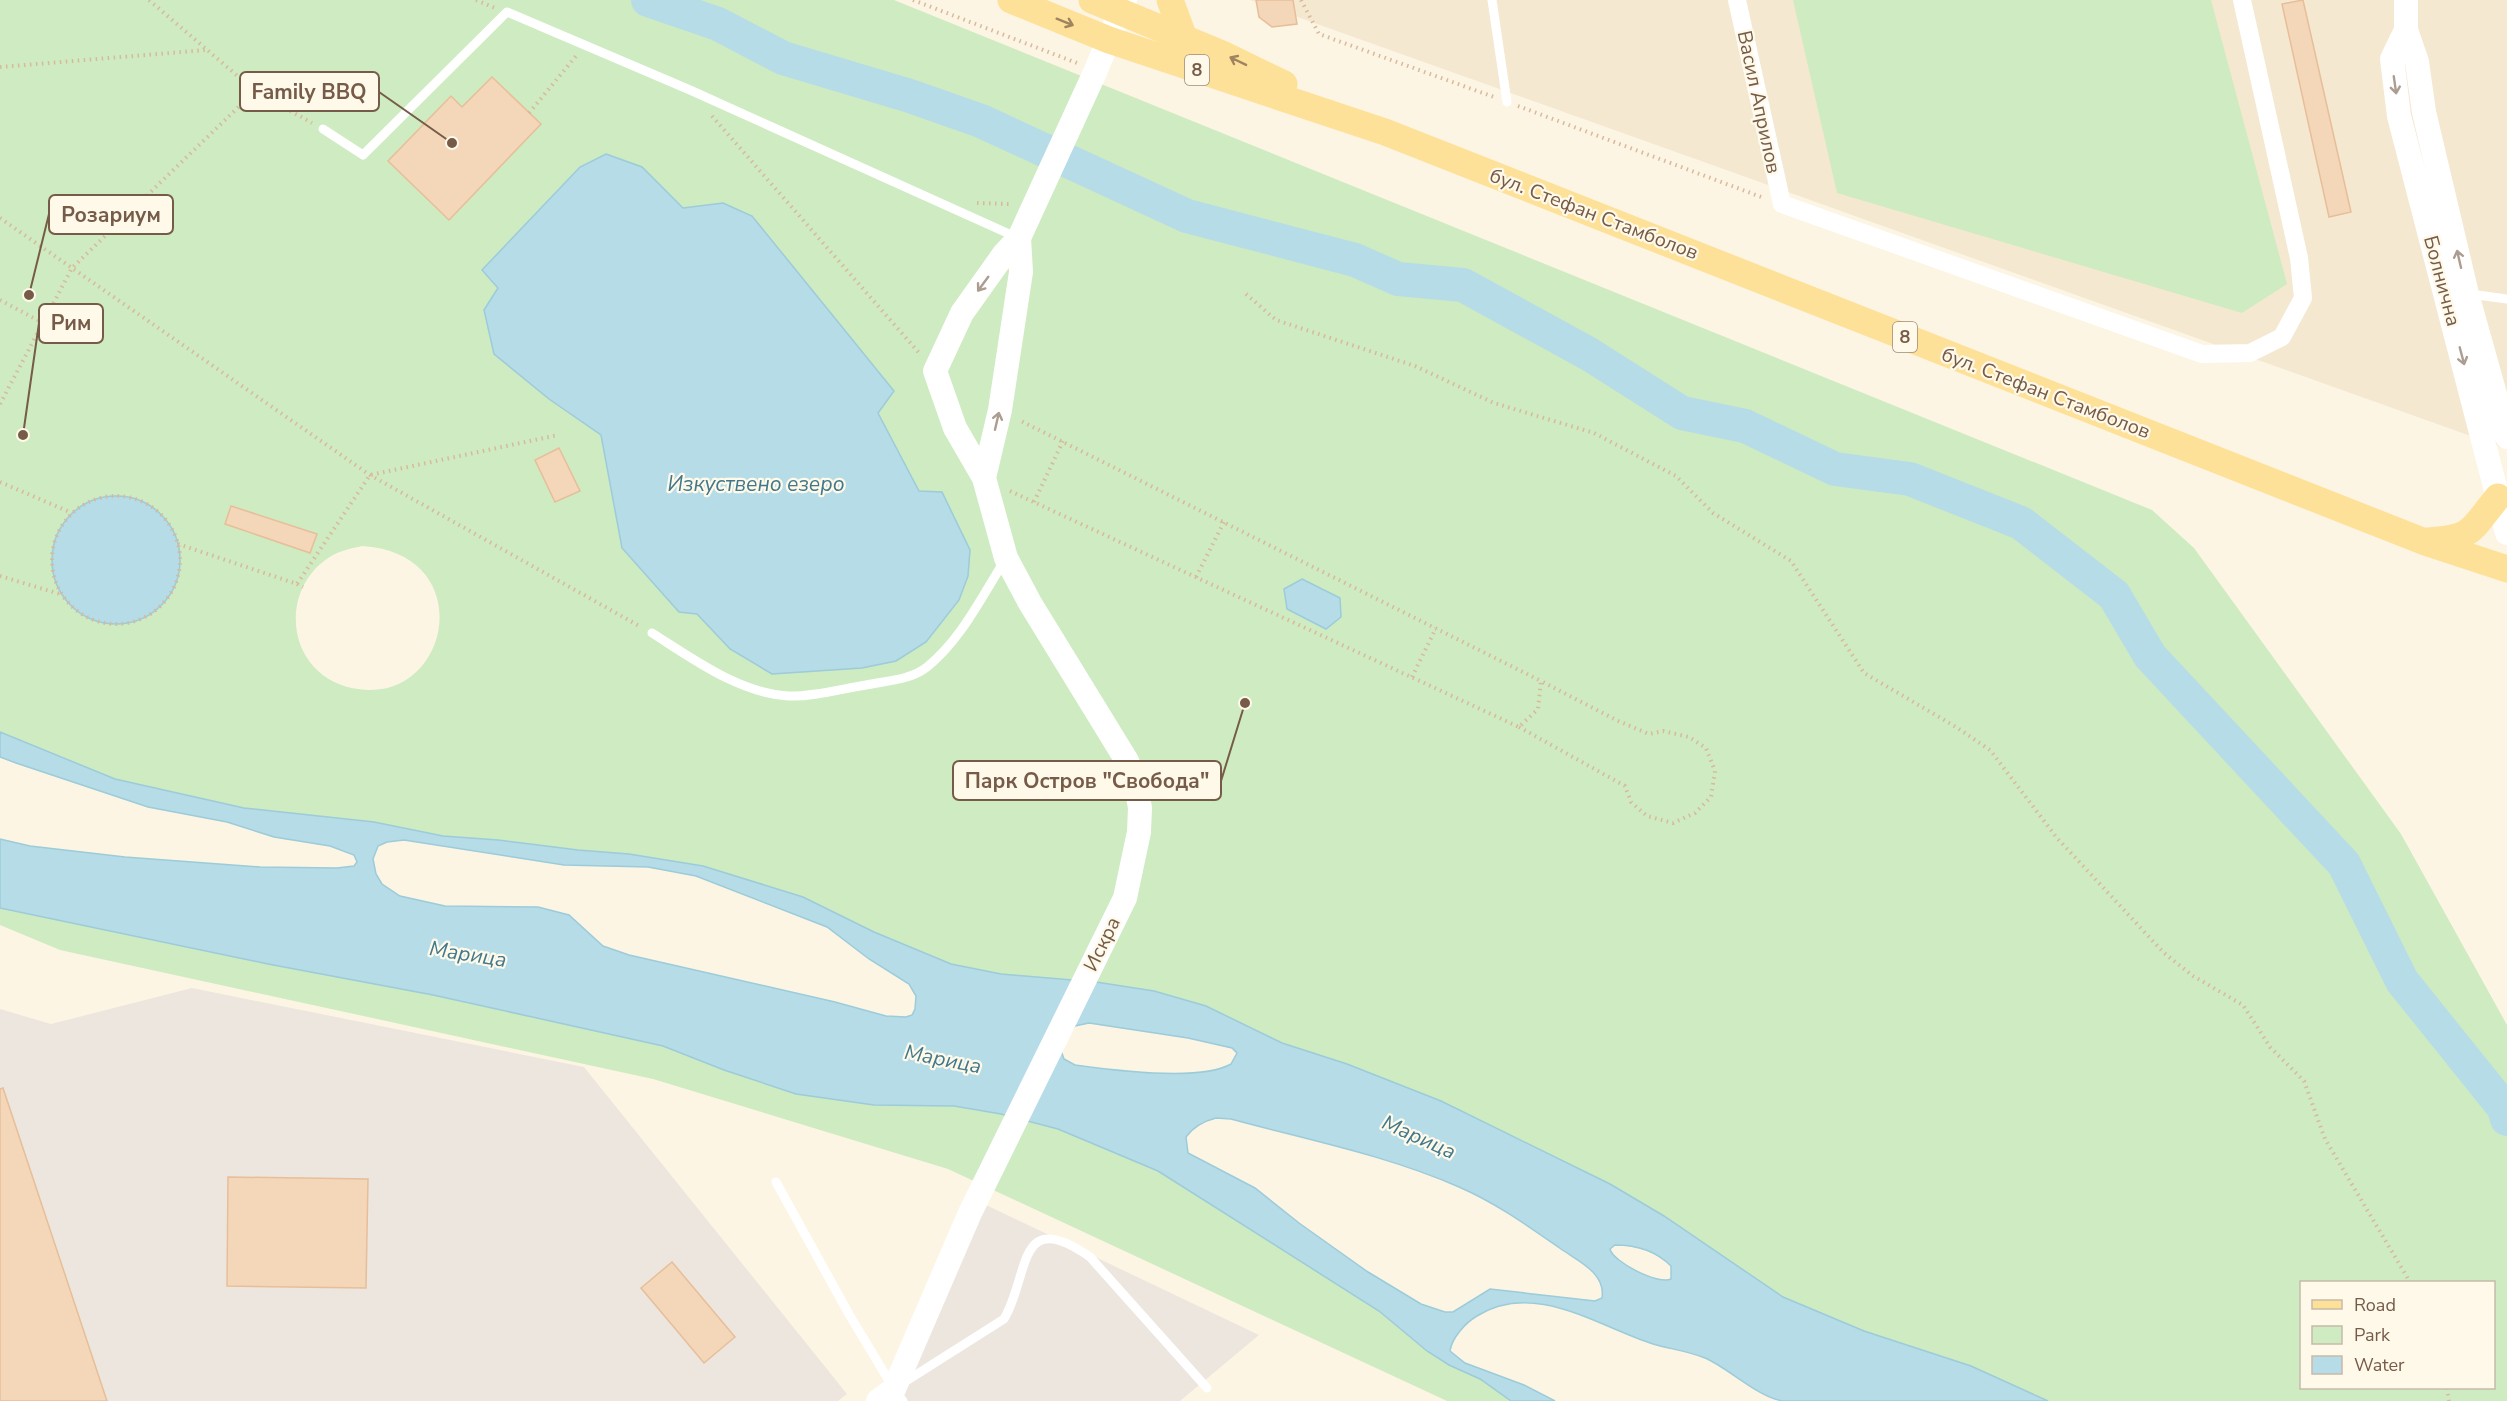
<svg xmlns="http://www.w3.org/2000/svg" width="2507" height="1401" font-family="'Nunito Sans',sans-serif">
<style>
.residential{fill:#f5e8d1}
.industrial{fill:#ece6de}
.green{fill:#ceebc1;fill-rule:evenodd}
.water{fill:#b6dce7;stroke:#9ccbda;stroke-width:1.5;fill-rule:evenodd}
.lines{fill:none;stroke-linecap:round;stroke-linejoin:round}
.river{stroke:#b6dce7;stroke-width:34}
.building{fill:#f4d6b9;stroke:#e7be99;stroke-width:1.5}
.path{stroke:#d9b99c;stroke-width:4;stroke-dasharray:1.5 4.5;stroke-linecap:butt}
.lane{stroke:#fff;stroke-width:9}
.street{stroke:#fff;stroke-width:18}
.secondary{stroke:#fff;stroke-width:24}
.primary{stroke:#fee198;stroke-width:27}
.oneway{stroke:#9f8460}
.oneway2{stroke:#ad9d91}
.labels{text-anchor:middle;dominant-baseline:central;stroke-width:4.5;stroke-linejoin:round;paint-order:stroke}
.shield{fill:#fff9ea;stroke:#9f8b79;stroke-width:1.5}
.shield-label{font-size:18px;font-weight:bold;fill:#765c48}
.street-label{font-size:20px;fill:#765c48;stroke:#fff9ea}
.water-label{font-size:21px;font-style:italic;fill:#41788b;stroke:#fff9ea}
.leader{fill:none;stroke:#765c48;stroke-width:2}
.callout-dot{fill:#765c48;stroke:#fff9ea;stroke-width:2}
.callout{fill:#fff9ea;stroke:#765c48;stroke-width:2}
.callout-label{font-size:21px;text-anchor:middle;font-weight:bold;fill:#765c48}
</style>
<rect width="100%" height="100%" fill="#fdf5e3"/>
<path class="residential" d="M 1250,0 L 2507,0 L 2507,449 Z"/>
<path class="industrial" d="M 192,988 L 584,1067 L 847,1394 L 838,1401 L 0,1401 L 0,1009 L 51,1024 Z
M 982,1203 L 1259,1335 L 1180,1401 L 902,1401 Z"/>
<path class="green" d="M 0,0 L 894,0 L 2152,510 L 2194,548 L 2401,834 L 2507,1025 L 2507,1401 L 2048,1401 L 1971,1366 L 1864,1331 L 1783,1297 L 1664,1216 L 1610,1184 L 1441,1101 L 1347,1064 L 1282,1043 L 1206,1006 L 1154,991 L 1096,982 L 1001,974 L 951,964 L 874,932 L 803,897 L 703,866 L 629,854 L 578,850 L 498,840 L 443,836 L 374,822 L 244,808 L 115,779 L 0,732 ZM 642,167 L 683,208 L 723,203 L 894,391 L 878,413 L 919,491 L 926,642 L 896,661 L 862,668 L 772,674 L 730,649 L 697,614 L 622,548 L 601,435 L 589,425 L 484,310 L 498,288 L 482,271 ZM 362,546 C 480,553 451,703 358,689 C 341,687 325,679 314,667 C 286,636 291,586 324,561 C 335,552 348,549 362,546 ZM 2302,1282 L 2494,1282 L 2494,1388 L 2302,1388 Z
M 1793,0 L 2211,0 L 2287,284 L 2242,313 L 1837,193 Z
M 0,908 L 433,995 L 663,1046 L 724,1070 L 796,1094 L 874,1105 L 954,1106 L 1001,1114 L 1058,1129 L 1158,1171 L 1379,1311 L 1427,1351 L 1449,1365 L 1480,1379 L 1511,1401 L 1447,1401 L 948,1169 L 653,1079 L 60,950 L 0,925 Z"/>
<path class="water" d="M 606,154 L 642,167 L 683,208 L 723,203 L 752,216 L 894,391 L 878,413 L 919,491 L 942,492 L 970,550 L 968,576 L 959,600 L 926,642 L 896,661 L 862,668 L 772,674 L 730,649 L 697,614 L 679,612 L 622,548 L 601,435 L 549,399 L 494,354 L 484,310 L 498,288 L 482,270 L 580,167 Z
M52 560a64 64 0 1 1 128 0a64 64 0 1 1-128 0Z
M 1302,579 L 1340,598 L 1341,617 L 1326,629 L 1287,609 L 1284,589 Z
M 0,732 L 115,779 L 244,808 L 374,822 L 443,836 L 498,840 L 578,850 L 629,854 L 703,866 L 803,897 L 874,932 L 951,964 L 1001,974 L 1096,982 L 1154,991 L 1206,1006 L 1282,1043 L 1347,1064 L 1441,1101 L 1610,1184 L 1664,1216 L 1783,1297 L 1864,1331 L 1971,1366 L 2048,1401 C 1989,1401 1930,1401 1871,1401 C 1842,1401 1813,1401 1784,1401 C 1760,1399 1727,1367 1705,1358 C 1688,1351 1670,1349 1653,1344 C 1597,1326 1534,1280 1477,1316 C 1465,1323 1452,1338 1450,1351 L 1465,1363 L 1524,1385 L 1555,1401 L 1511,1401 L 1480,1379 L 1449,1365 L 1427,1351 L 1379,1311 L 1158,1171 L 1058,1129 L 1001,1114 L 954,1106 L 874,1105 L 796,1094 L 724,1070 L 663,1046 L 433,995 L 268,964 L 0,908 L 0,839 L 30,846 L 125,857 L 260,867 L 337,868 L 354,866 L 357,862 L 354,855 L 330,846 L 274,837 L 227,822 L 148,807 L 16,763 L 0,757 ZM 404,840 L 564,865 L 648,867 L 696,876 L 827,927 L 869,959 L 909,984 L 916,996 L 915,1009 L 912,1015 L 906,1017 L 886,1016 L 835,1002 L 629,955 L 603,946 L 569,915 L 538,907 L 445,906 L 400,896 L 382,884 L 376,874 L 373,859 L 378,846 L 387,842 ZM 1089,1023 L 1188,1038 L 1232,1048 L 1237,1053 L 1231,1064 C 1200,1082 1111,1070 1075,1065 L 1064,1059 L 1059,1045 L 1075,1026 ZM 1216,1118 L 1231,1119 C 1308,1140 1386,1155 1459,1187 C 1496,1203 1528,1226 1561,1249 C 1578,1261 1606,1273 1602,1298 L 1595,1301 L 1490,1289 L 1453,1312 L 1445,1312 L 1421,1304 L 1368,1272 L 1299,1223 L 1255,1188 L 1188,1153 L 1186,1137 C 1194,1126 1204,1121 1216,1118 ZM 1615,1245 C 1635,1245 1656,1251 1671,1266 L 1671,1279 C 1658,1285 1613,1262 1610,1249 Z"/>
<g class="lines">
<path class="river" d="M 648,0 L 718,24 L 783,58 L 910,96 L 981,121 L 1187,216 L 1355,260 L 1398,279 L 1463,285 L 1589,354 L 1682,413 L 1745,426 L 1835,469 L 1910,479 L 2021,523 L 2114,595 L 2150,656 L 2344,864 L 2402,981 L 2504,1108 L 2507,1119"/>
</g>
<path class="building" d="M 1256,0 L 1293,0 L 1297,24 L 1272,27 L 1259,17 Z
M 2303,0 L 2351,212 L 2329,217 L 2282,4 Z
M 492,77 L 541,124 L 449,220 L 388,161 L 451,96 L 462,107 Z
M 559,448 L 580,491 L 555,502 L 535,460 Z
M 231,506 L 317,534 L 310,553 L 225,524 Z
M 3,1088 L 107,1401 L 0,1401 L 0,1089 Z
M 228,1177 L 368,1179 L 366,1288 L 227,1286 Z
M 672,1262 L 735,1337 L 704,1363 L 641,1288 Z"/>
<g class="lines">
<path class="path" d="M 149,0 L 255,91 L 312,123
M 476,0 L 495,8
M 913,0 L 1077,63
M 1301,0 L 1319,34 L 1494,97
M 0,67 L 206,50
M 1518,106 L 1764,198
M 529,113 L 576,56
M 712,116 L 920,354
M 977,203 L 1011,204
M 0,218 L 370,475 L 641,627
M 1246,294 L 1276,320 L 1415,366 L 1494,403 L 1594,433 L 1676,476 L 1713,513 L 1791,561 L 1864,673 L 1956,727 L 1990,750 L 2057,838 L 2164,953 L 2193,976 L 2243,1005 L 2270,1047 L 2304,1081 L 2325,1139 L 2410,1282
M 0,300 L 43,323
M 0,404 L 72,268 L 255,91
M 0,482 L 72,513
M 1010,491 L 1519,727 L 1538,709 L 1541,681 L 1019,420
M52 560a64 64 0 1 1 128 0a64 64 0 1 1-128 0Z
M 1034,502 L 1063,441
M 178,544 L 297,584 L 370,475 L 558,435
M 0,576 L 60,594
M 1196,577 L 1224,522
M 297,584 L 303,587
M 1412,677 L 1436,628
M 1519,727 L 1625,786 L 1631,802 L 1647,816 L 1673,823 L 1695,813 L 1711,797 L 1715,771 L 1706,748 L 1689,737 L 1663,731 L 1649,734 L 1616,720 L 1541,681
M 2447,1388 L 2449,1401"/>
<path class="lane" d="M 1492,0 L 1507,102
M 323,129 L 363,155 L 507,12 L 690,90 L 1016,237
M 2470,294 L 2507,299
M 652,633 C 693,659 739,693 788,696 C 813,697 841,689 866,685 C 885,681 911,680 927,667 C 961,640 982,596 1005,560
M 776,1182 L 850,1316 L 894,1389 L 903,1401
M 903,1383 L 1004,1319 C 1030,1276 1016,1205 1090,1257 L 1207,1388"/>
<path class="street" d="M 1737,0 L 1782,204 L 2202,354 L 2250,353 L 2282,337 L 2303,298 L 2299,258 L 2242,0"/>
<path class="secondary" d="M 2406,0 L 2406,30 L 2417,62 L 2424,112 L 2467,294 L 2507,437
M 2406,30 L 2392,59 L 2399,116 L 2507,533
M 984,478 L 1000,410 L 1021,272 L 1019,238
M 878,1401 L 894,1389 L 970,1213 L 1125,898 L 1139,832 L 1140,808 L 1136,785 L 1127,761 L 1030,603 L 1006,558 L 984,478 L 955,428 L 935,371 L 962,313 L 1004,254 L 1019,238 L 1096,70 L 1125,0"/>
<path class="primary" d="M 1011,0 L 1109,40 L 1385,132 L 2425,542 L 2507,569
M 1092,0 L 1222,54 L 1284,84
M 1170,0 L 1184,38
M 2428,541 C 2475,538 2470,530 2498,497"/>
</g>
<defs><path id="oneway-shaft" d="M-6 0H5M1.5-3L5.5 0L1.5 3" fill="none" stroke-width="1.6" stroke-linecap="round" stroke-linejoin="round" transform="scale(1.5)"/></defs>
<g class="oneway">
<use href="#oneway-shaft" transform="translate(1065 22) rotate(22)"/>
<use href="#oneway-shaft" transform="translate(1238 61) rotate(-154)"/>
</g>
<g class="oneway2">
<use href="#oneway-shaft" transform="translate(2395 85) rotate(82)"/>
<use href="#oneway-shaft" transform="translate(2459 259) rotate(-103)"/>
<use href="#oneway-shaft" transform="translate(983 284) rotate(126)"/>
<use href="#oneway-shaft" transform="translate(2462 356) rotate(75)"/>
<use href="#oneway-shaft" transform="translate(997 421) rotate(-77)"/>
</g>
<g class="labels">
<g class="shield">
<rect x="1185" y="55" width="24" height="30" rx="4.5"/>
<rect x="1893" y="322" width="24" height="30" rx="4.5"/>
</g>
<g class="shield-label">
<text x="1197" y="70">8</text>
<text x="1905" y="337">8</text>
</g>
<g class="street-label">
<text transform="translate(1759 102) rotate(78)">Васил Априлов</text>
<text transform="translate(1594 214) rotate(21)">бул. Стефан Стамболов</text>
<text transform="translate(2442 281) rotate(75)">Болнична</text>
<text transform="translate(2046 393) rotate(21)">бул. Стефан Стамболов</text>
<text transform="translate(1102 944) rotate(-64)">Искра</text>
</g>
<g class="water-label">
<text x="756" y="484">Изкуствено езеро</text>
<text transform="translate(468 954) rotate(9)">Марица</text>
<text transform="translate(943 1059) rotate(11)">Марица</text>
<text transform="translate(1419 1137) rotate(24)">Марица</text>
</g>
</g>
<path class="leader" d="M452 143L379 92M29 295L49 214M23 435L39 323M1245 703L1221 781"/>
<g class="callout-dot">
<circle cx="452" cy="143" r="6"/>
<circle cx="29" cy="295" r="6"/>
<circle cx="23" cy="435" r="6"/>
<circle cx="1245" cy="703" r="6"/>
</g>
<g class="callout">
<rect x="240" y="72" width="139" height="39" rx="6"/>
<rect x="49" y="195" width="124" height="39" rx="6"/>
<rect x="39" y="304" width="64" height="39" rx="6"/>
<rect x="953" y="761" width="268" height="39" rx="6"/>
</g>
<g class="callout-label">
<text x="309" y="99">Family BBQ</text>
<text x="111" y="222">Розариум</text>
<text x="71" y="330">Рим</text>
<text x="1087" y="788">Парк Остров "Свобода"</text>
</g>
<rect x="2300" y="1281" width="195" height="108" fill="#fff9ea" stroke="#c8baa9" stroke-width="1.5"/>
<rect x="2312" y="1300" width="30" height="9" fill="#fee198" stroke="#c8baa9" stroke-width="1.5"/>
<text x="2354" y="1311" font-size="18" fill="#765c48">Road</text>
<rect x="2312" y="1326" width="30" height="18" fill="#ceebc1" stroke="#c8baa9" stroke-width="1.5"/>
<text x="2354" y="1341" font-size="18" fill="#765c48">Park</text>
<rect x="2312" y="1356" width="30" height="18" fill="#b6dce7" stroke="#c8baa9" stroke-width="1.5"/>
<text x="2354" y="1371" font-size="18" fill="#765c48">Water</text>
</svg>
